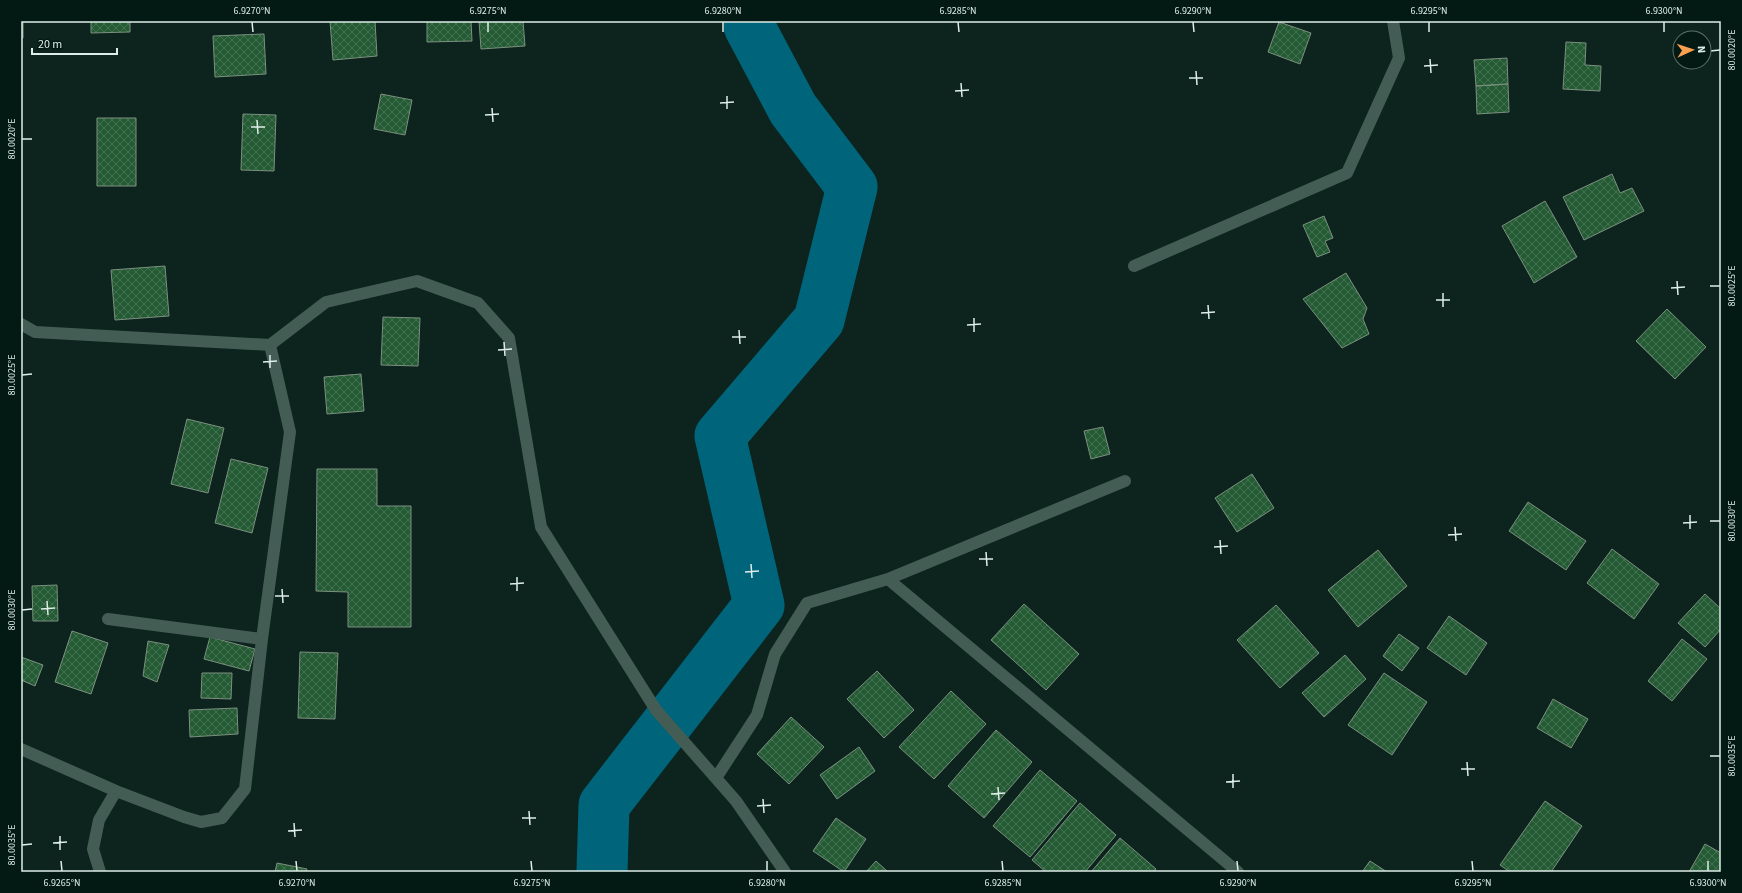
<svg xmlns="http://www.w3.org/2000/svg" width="1742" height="893" font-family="'Source Sans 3',sans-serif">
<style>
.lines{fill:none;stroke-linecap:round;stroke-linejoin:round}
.river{stroke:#00657b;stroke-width:51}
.building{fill:url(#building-cross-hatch);stroke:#7c9080}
.minor{stroke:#435c54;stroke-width:12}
.ticks{fill:none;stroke:#deede8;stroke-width:1.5}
.neatline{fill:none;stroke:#deede8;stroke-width:1.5}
.ticks-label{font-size:10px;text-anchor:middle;fill:#deede8}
</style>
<defs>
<pattern id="building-cross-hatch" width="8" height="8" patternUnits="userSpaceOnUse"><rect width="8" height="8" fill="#245a34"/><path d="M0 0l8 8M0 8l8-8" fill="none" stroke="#437251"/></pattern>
</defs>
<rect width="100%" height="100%" fill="#0c241d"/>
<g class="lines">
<path class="river" d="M 602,872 L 604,805 L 759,605 L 720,436 L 819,320 L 852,187 L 793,109 L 749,26 L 750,21"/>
</g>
<path class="building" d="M 21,21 L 23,21 L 23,38 L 21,38 Z
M 91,21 L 130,21 L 130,32 L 91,33 Z
M 330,21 L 375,21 L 377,56 L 333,60 Z
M 427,21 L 471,21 L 472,41 L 427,42 Z
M 479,21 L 523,21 L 525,46 L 481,49 Z
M 1279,22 L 1311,33 L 1300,64 L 1268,52 Z
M 264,34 L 266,74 L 215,77 L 213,36 Z
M 1566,42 L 1586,43 L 1585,65 L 1601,66 L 1600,91 L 1563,89 Z
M 1507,58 L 1508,84 L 1476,86 L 1474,60 Z
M 1508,84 L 1509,112 L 1477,114 L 1476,86 Z
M 381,94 L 412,100 L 405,135 L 374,129 Z
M 243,114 L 276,115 L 274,171 L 241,170 Z
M 97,118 L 136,118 L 136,186 L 97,186 Z
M 1612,174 L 1620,193 L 1632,188 L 1644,211 L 1584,240 L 1563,197 Z
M 1545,201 L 1577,257 L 1534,283 L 1502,226 Z
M 1324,216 L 1333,238 L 1325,241 L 1330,252 L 1317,257 L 1303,225 Z
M 165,266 L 169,316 L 115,320 L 111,270 Z
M 1346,273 L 1367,308 L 1363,319 L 1369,334 L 1342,348 L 1303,299 Z
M 1667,309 L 1706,347 L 1675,379 L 1636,341 Z
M 383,317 L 420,318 L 418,366 L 381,365 Z
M 361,374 L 364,411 L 327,414 L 324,377 Z
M 187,419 L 224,428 L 208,493 L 171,484 Z
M 1103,427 L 1110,454 L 1091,459 L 1084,431 Z
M 231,459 L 268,468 L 252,533 L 215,523 Z
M 317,469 L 377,469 L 377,506 L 411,506 L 411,627 L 348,627 L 348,592 L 316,591 Z
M 1252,474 L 1274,508 L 1237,532 L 1215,498 Z
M 1528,502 L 1586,541 L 1566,570 L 1509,531 Z
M 1612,549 L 1659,584 L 1634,619 L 1587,583 Z
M 1378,550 L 1407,586 L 1358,627 L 1328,590 Z
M 57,585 L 58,621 L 33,621 L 32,586 Z
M 1705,594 L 1721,609 L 1721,629 L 1705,647 L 1678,623 Z
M 1024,604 L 1079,654 L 1046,690 L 991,640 Z
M 1276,605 L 1319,653 L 1280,688 L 1237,640 Z
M 1449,616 L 1487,643 L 1466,675 L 1427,648 Z
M 72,631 L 108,643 L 91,694 L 55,682 Z
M 1399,634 L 1419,648 L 1402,671 L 1383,656 Z
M 210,637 L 255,649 L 249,671 L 204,659 Z
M 1682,639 L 1707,659 L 1672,701 L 1648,681 Z
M 148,641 L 169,645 L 157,682 L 143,676 Z
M 300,652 L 338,653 L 335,719 L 298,718 Z
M 1345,655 L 1366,679 L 1324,717 L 1302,693 Z
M 21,657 L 43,665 L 35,686 L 21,680 Z
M 877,671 L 914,710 L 884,738 L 847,699 Z
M 202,673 L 232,673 L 231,699 L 201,698 Z
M 1384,673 L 1427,702 L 1392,755 L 1348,725 Z
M 951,691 L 986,724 L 934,779 L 899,747 Z
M 1553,699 L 1588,719 L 1571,748 L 1537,728 Z
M 237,708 L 238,734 L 190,737 L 189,710 Z
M 791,717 L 824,747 L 789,784 L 757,754 Z
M 996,730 L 1032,762 L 984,818 L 948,786 Z
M 859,747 L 875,771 L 837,799 L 820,775 Z
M 1040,770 L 1077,801 L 1030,857 L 993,826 Z
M 1545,801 L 1582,826 L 1551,872 L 1510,872 L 1500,865 Z
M 1080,803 L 1116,835 L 1085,872 L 1046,872 L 1032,860 Z
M 836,818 L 866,839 L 844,872 L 813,851 Z
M 1120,838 L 1156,869 L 1154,872 L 1091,872 Z
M 1705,844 L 1721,853 L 1721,872 L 1689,872 Z
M 876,861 L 888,872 L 866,872 Z
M 1370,861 L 1387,872 L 1362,872 Z
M 277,863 L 307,869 L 306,872 L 275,872 Z"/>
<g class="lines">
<path class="minor" d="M 1134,266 L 1347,173 L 1399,58 L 1393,21
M 21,324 L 35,332 L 270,345 L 290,432 L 262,639 L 245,789 L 222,818 L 201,822 L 184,817 L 116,791 L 21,749
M 270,345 L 326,302 L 417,281 L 478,303 L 509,338 L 541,527 L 656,710 L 736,801 L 785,872
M 888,579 L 1238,872
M 108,619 L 262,639
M 716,778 L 757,715 L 775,654 L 807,603 L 888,579 L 1125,481
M 100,872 L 93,849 L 99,820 L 116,791"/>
</g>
<path class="ticks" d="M 252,22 L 253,32M 488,22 L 488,32M 723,22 L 723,32M 958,22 L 959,32M 1193,22 L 1194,32M 1429,22 L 1429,32M 1664,22 L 1664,32M 1710,51 L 1720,50M 1430,59 L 1431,73M 1424,66 L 1438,65M 1196,71 L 1197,85M 1189,78 L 1203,78M 961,83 L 962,97M 955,91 L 969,90M 727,96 L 727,109M 720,103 L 734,102M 492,108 L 493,122M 485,115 L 499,114M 257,120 L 258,134M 251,127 L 265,127M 22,139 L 32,139M 1677,281 L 1678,295M 1710,286 L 1720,286M 1671,288 L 1685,287M 1443,293 L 1443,307M 1436,300 L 1450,300M 1208,305 L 1209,319M 1201,313 L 1215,312M 974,318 L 974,332M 967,325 L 981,324M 739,330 L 740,344M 732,337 L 746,337M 504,342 L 505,356M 498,350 L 512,349M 270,355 L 270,368M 263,362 L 277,361M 22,375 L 32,374M 1690,515 L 1690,529M 1710,521 L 1720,521M 1683,523 L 1697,522M 1455,527 L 1456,541M 1448,535 L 1462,534M 1220,540 L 1221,554M 1214,547 L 1228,546M 986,552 L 987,566M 979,559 L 993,559M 751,564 L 752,578M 745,572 L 759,571M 517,577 L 517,591M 510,584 L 524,583M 282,589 L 283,603M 275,596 L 289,596M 47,601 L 48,615M 41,609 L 55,608M 22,610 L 32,609M 1710,756 L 1720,756M 1467,762 L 1468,776M 1461,769 L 1475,769M 1233,774 L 1233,788M 1226,782 L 1240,781M 998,787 L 999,800M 991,794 L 1005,793M 763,799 L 764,813M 757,806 L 771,805M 529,811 L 530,825M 522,818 L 536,818M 294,823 L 295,837M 288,831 L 302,830M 60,836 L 60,850M 53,843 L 67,842M 22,845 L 32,844M 61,861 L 62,871M 296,861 L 297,871M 531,861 L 532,871M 767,861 L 767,871M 1002,861 L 1003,871M 1237,861 L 1238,871M 1472,861 L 1473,871M 1708,861 L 1708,871"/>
<rect width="1742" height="893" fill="none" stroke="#031a14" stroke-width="44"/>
<g transform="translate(1692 50) rotate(87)"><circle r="19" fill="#031a14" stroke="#5b6e69"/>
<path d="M0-3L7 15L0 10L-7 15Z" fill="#fa9f4f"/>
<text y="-6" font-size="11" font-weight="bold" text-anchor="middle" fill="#deede8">N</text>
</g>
<path d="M32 48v6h85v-6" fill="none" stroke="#deede8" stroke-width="2"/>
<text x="38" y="48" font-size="12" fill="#deede8" stroke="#031a14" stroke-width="3" paint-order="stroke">20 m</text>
<rect x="22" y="22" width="1698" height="849" class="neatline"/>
<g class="ticks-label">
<text x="252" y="14">6.9270°N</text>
<text x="488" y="14">6.9275°N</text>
<text x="723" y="14">6.9280°N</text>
<text x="958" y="14">6.9285°N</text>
<text x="1193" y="14">6.9290°N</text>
<text x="1429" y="14">6.9295°N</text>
<text x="1664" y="14">6.9300°N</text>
<text transform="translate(1731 50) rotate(-90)" y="4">80.0020°E</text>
<text transform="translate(11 139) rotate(-90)" y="4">80.0020°E</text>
<text transform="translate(1731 286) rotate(-90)" y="4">80.0025°E</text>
<text transform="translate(11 375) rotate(-90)" y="4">80.0025°E</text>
<text transform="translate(1731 521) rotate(-90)" y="4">80.0030°E</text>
<text transform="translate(11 610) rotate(-90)" y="4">80.0030°E</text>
<text transform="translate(1731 756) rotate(-90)" y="4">80.0035°E</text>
<text transform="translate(11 845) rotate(-90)" y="4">80.0035°E</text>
<text x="62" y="886">6.9265°N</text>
<text x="297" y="886">6.9270°N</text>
<text x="532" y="886">6.9275°N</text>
<text x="767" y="886">6.9280°N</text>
<text x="1003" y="886">6.9285°N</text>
<text x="1238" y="886">6.9290°N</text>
<text x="1473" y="886">6.9295°N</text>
<text x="1708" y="886">6.9300°N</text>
</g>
</svg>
